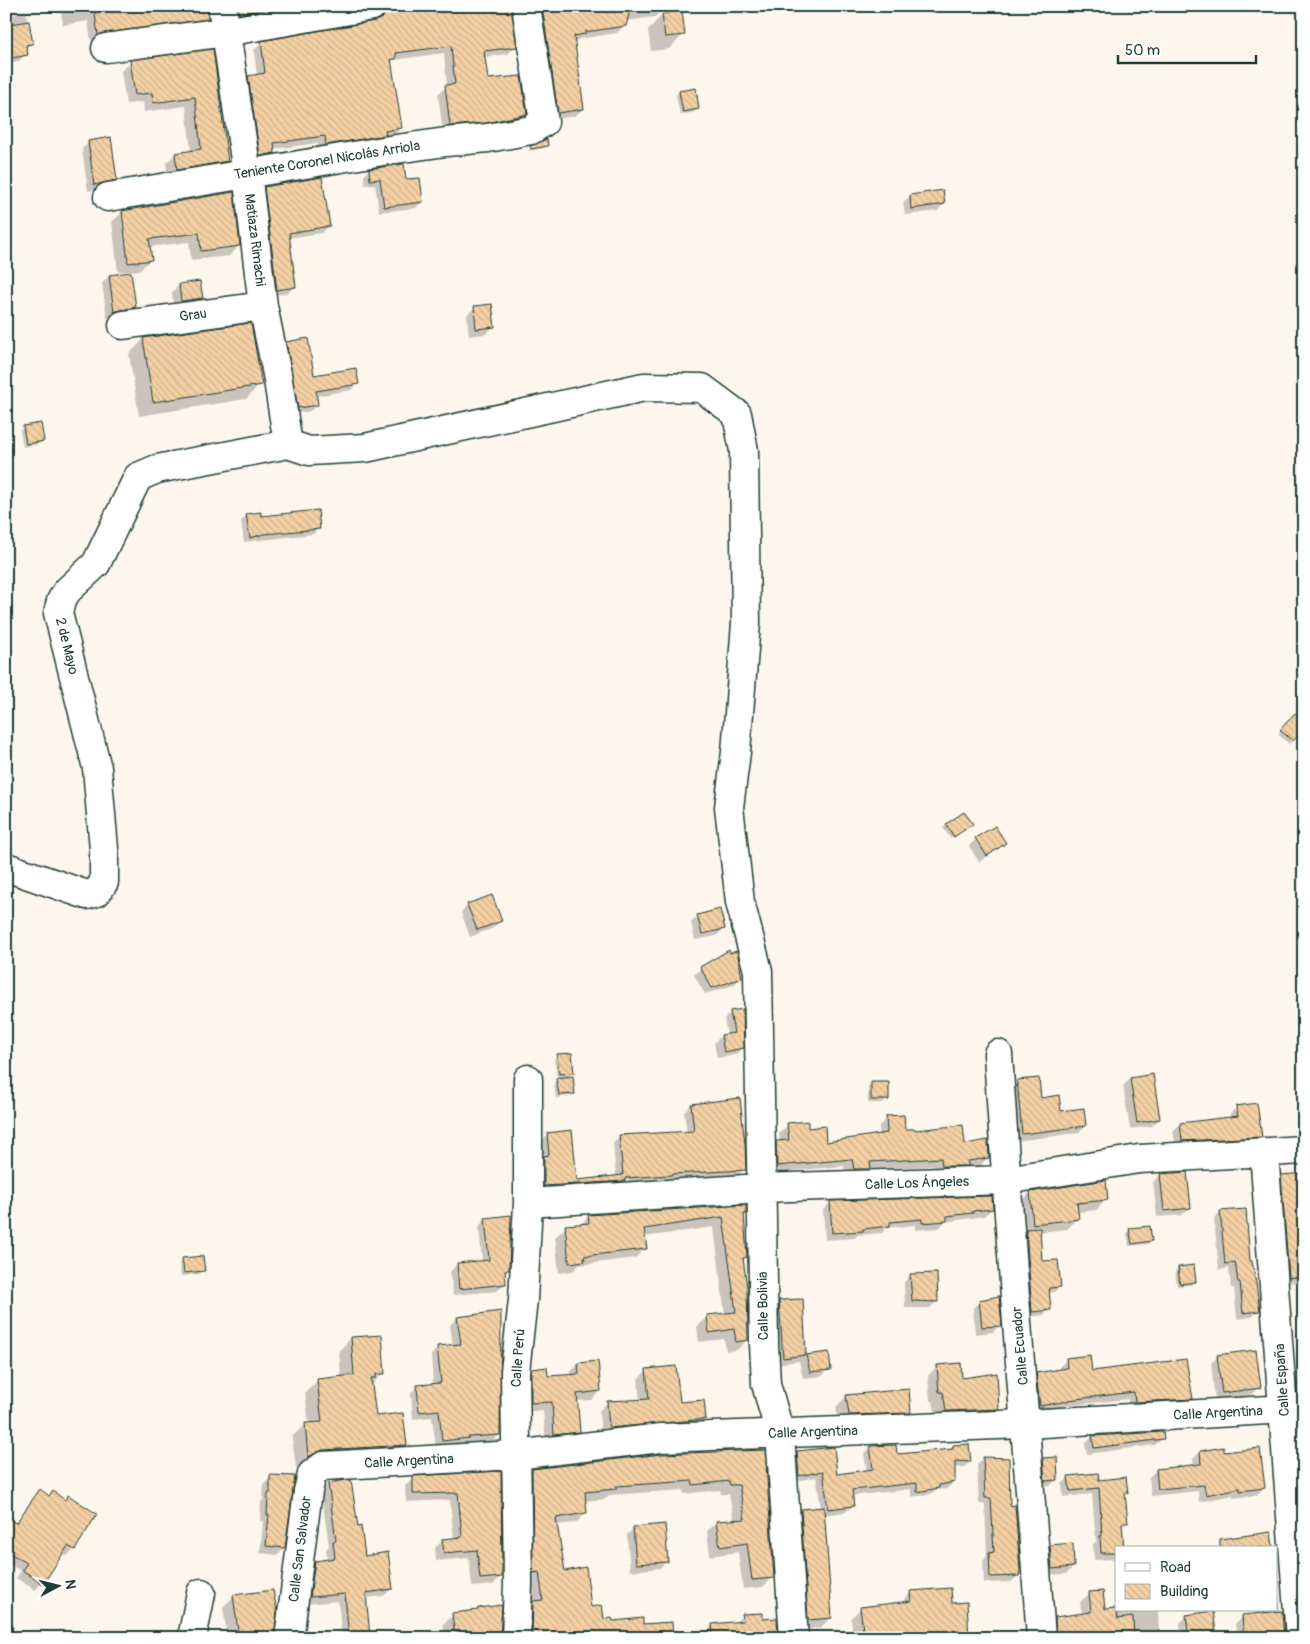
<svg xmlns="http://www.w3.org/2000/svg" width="1310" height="1644" font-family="Pangolin,sans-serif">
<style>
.shadow{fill:#0003;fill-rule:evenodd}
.building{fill:url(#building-back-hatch);stroke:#1f3d34}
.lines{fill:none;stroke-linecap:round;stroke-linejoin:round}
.minor-casing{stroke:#1f3d34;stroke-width:31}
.minor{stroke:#fff;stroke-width:28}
.labels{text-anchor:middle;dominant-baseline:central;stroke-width:5;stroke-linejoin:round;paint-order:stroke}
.street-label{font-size:14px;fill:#1f3d34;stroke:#fff}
</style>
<defs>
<pattern id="building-back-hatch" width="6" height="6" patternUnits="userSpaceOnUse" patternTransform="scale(1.25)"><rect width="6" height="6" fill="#f4d0a4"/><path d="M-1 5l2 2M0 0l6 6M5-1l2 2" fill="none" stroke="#d1b48e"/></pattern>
</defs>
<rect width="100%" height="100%" fill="#fdf6ed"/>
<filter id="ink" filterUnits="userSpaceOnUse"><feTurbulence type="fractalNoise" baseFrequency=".02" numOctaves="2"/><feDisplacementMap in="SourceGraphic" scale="10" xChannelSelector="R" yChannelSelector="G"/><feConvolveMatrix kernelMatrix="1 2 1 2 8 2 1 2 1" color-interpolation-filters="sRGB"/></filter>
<g filter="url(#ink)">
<path class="shadow" d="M 60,6 L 206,6 L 207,18 L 199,26 L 91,41 L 88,21 L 63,25 Z
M 228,6 L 313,6 L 232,21 Z
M 411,6 L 510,6 L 515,46 L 508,54 L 484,57 L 487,80 L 526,114 L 518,121 L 443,133 L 438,94 L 447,86 L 444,53 L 394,60 L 391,62 L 401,128 L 393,136 L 382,137 L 377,142 L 319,152 L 318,143 L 274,149 L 274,153 L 266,160 L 253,163 L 241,84 L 249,77 L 257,76 L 254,50 L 262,43 L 379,21 L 380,14 L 386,8 L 387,11 L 411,8 Z
M 532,6 L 663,6 L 663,9 L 655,17 L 626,21 L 624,26 L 617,33 L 579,39 L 574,42 L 583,108 L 575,116 L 551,120 Z
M 769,6 L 783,6 L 770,8 Z
M 26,12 L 31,43 L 25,49 L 26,54 L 19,61 L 6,64 L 6,15 Z
M 662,15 L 684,34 L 669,49 L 651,51 L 648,30 Z
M 212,51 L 226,161 L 217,170 L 168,179 L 166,163 L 176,154 L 191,152 L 186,106 L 144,112 L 143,102 L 126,104 L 121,71 L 131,62 Z
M 679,92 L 698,108 L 695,112 L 680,115 L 676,95 Z
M 89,142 L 116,179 L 108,186 L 88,191 L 82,149 Z
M 547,145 L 543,148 L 528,151 L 531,147 Z
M 369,170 L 405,181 L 422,202 L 416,208 L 379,212 L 375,184 L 365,185 L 364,176 Z
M 265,188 L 329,226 L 322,233 L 288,238 L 295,286 L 288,293 L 270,296 L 258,195 Z
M 232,193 L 239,246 L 229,256 L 191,260 L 189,242 L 149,247 L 150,260 L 140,270 L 118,272 L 112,222 L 122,212 Z
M 910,196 L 944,204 L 937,211 L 905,215 L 903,203 Z
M 109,276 L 135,307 L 128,314 L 107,318 L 102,283 Z
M 179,285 L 201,298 L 194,305 L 174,308 L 172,292 Z
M 474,308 L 493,327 L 486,334 L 469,336 L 467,315 Z
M 144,339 L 260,384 L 246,399 L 139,416 L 129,354 Z
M 287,343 L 313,376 L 358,384 L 351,390 L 316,396 L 317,405 L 310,411 L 292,414 L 280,350 Z
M 24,427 L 43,441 L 39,444 L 23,447 L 20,430 Z
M 247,515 L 318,529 L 313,534 L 244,542 L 241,521 Z
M 1295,715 L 1304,728 L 1289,744 L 1278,734 Z
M 964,813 L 968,827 L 951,839 L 943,828 Z
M 976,839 L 1004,843 L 997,850 L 979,862 L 969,846 Z
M 468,905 L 500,921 L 493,928 L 470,937 L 461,912 Z
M 698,916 L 723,929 L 716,936 L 695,940 L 691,923 Z
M 701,968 L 741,978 L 734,985 L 705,994 L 694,975 Z
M 731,1012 L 742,1048 L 735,1055 L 717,1058 L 714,1043 L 721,1036 L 727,1035 L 724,1019 Z
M 557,1056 L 573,1072 L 568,1077 L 574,1093 L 571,1096 L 556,1098 L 554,1082 L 559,1077 L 557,1077 L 554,1059 Z
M 1130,1079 L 1159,1119 L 1152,1126 L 1130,1129 L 1123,1086 Z
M 1018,1082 L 1060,1113 L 1085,1126 L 1078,1133 L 1016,1141 L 1011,1089 Z
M 872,1083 L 887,1099 L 884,1103 L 868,1103 L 868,1086 Z
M 739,1100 L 744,1169 L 737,1176 L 537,1193 L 537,1164 L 543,1158 L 541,1141 L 548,1134 L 576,1181 L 616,1177 L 613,1143 L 620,1136 L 687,1133 L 684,1112 L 691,1105 ZM 616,1180 L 628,1180 L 628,1182 L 614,1183 ZM 570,1183 L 570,1186 L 537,1188 L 537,1185 Z
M 1237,1107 L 1261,1136 L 1254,1143 L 1176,1147 L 1173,1131 L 1180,1124 L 1230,1119 L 1230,1114 Z
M 887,1118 L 904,1131 L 963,1145 L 988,1157 L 980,1166 L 934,1174 L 933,1166 L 869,1169 L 861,1177 L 846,1177 L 844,1166 L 769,1173 L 769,1151 L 777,1143 L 780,1142 L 779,1133 L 788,1125 L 807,1129 L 825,1143 L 879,1136 L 879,1126 Z
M 1304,1174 L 1304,1281 L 1283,1284 L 1275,1183 L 1282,1176 Z
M 1160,1175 L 1190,1207 L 1182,1215 L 1157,1217 L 1153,1182 Z
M 1030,1193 L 1107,1199 L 1096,1210 L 1077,1212 L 1078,1218 L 1067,1229 L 1039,1232 L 1041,1263 L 1060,1286 L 1054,1292 L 1048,1293 L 1049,1310 L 1044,1315 L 1027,1317 L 1019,1204 Z
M 830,1203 L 992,1209 L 984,1216 L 945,1222 L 939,1228 L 915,1230 L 915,1225 L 886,1228 L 882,1233 L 857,1235 L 855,1238 L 825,1240 L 823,1210 Z
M 1221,1212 L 1249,1262 L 1258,1311 L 1252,1317 L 1237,1319 L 1234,1288 L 1231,1288 L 1229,1268 L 1219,1270 L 1214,1218 Z
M 745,1213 L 743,1215 L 746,1257 L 743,1260 L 747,1340 L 737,1350 L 726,1351 L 724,1339 L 699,1342 L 697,1327 L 707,1317 L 725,1314 L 714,1227 L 644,1237 L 645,1248 L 635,1258 L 579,1265 L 573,1271 L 559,1273 L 555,1237 L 566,1227 L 580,1225 L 589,1216 Z
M 486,1219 L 508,1269 L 504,1273 L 504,1284 L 497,1291 L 453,1295 L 450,1272 L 457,1264 L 482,1262 L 479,1226 Z
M 1130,1229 L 1151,1241 L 1147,1244 L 1129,1246 L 1127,1232 Z
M 182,1260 L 203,1270 L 200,1274 L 181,1276 L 179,1263 Z
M 1178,1268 L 1194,1281 L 1191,1285 L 1177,1286 L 1175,1271 Z
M 911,1275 L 937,1301 L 930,1308 L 905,1308 L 904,1282 Z
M 802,1300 L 805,1356 L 828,1353 L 829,1369 L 822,1376 L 803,1378 L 799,1361 L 777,1364 L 772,1309 L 779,1302 Z
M 980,1301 L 1000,1325 L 993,1332 L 975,1334 L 973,1308 Z
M 457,1318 L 499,1435 L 492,1442 L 462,1443 L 461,1445 L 436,1448 L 432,1417 L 413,1419 L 411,1393 L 418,1386 L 433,1385 L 431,1355 L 438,1348 L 453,1346 L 450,1325 Z
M 351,1338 L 383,1373 L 371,1386 L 375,1417 L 406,1445 L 393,1458 L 308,1463 L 296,1468 L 292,1437 L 305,1425 L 309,1424 L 305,1393 L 318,1380 L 341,1378 L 339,1351 Z
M 1218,1356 L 1259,1387 L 1252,1395 L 1215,1399 L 1211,1363 Z
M 1066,1360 L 1091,1372 L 1192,1398 L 1185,1405 L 1128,1409 L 1128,1399 L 1062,1406 L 1060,1408 L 1033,1412 L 1030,1381 L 1037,1374 L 1060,1370 L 1059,1367 Z
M 578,1364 L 600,1391 L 591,1400 L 576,1401 L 578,1431 L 569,1440 L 546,1443 L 543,1410 L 523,1412 L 523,1379 L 532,1370 L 547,1378 L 570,1376 L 570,1373 Z
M 937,1366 L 961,1379 L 998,1408 L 988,1418 L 937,1421 L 933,1401 L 930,1401 L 928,1376 Z
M 1304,1367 L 1304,1400 L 1291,1402 L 1290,1387 L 1301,1377 L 1300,1371 Z
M 647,1370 L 678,1403 L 705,1419 L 696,1428 L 601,1437 L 599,1411 L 608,1402 L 640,1401 L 638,1379 Z
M 847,1396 L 910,1412 L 899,1423 L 839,1425 L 836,1407 Z
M 1092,1437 L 1163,1438 L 1155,1445 L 1087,1454 L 1085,1444 Z
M 953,1446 L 970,1462 L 963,1468 L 953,1467 L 953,1482 L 947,1489 L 935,1490 L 931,1494 L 911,1497 L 911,1489 L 851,1496 L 853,1505 L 846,1512 L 823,1515 L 831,1618 L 820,1628 L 798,1630 L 790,1521 L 801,1510 L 821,1508 L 816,1477 L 792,1482 L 791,1459 L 797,1452 L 836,1476 L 867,1472 L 864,1453 L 871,1447 L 896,1455 L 949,1450 Z
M 764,1451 L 773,1577 L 763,1587 L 743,1589 L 738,1552 L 710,1556 L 707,1531 L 716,1522 L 734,1521 L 729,1494 L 721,1494 L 720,1490 L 684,1494 L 683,1490 L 609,1495 L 606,1499 L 584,1501 L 586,1513 L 576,1523 L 556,1525 L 564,1572 L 592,1638 L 523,1638 L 524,1612 L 533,1603 L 530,1581 L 523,1480 L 533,1470 Z
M 1200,1452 L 1264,1488 L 1257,1495 L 1233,1498 L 1233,1495 L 1199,1502 L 1198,1491 L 1151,1496 L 1149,1477 L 1156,1470 L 1194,1466 L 1193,1459 Z
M 1302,1453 L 1304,1453 L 1304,1498 L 1298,1498 L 1295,1460 Z
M 983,1458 L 1009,1507 L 1018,1576 L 1011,1582 L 984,1583 L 983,1561 L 987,1556 L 985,1504 L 979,1504 L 977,1465 Z
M 1044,1459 L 1057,1479 L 1050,1486 L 1038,1487 L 1037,1466 Z
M 500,1473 L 501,1576 L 493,1585 L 472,1587 L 469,1558 L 436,1561 L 435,1548 L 443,1540 L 454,1539 L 450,1500 L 406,1502 L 405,1486 L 414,1478 Z
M 271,1477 L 284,1548 L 277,1555 L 260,1553 L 263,1521 L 260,1521 L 261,1502 L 263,1500 L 264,1484 Z
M 1069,1477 L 1098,1481 L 1126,1492 L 1124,1495 L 1126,1522 L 1121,1527 L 1116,1548 L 1116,1559 L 1094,1560 L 1093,1544 L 1096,1542 L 1092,1494 L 1063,1497 L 1062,1484 Z
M 328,1484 L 363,1557 L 392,1588 L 384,1596 L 365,1598 L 369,1636 L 368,1638 L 342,1638 L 338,1601 L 304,1604 L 308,1569 L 315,1562 L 327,1560 L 326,1549 L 329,1546 L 321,1491 Z
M 40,1491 L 49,1497 L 74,1549 L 67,1556 L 62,1553 L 42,1583 L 35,1590 L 16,1578 L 21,1571 L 6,1562 L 6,1519 L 15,1524 L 33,1498 Z
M 634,1528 L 667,1561 L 660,1568 L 630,1571 L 627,1535 Z
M 1050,1546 L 1073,1567 L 1066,1574 L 1045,1575 L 1043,1553 Z
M 1276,1577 L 1283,1638 L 1237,1638 L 1235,1624 L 1242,1617 L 1256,1615 L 1255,1610 L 1276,1610 Z
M 6,1586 L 10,1587 L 6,1605 Z
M 911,1592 L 951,1604 L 968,1638 L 853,1638 L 851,1618 L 861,1608 L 901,1603 Z
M 1089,1594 L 1103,1611 L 1158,1610 L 1159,1638 L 1048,1638 L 1047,1627 L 1056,1618 L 1082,1614 L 1080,1602 Z
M 234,1596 L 273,1638 L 227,1638 L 223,1607 Z
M 478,1609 L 499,1638 L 445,1638 L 443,1624 L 453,1615 L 476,1612 Z
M 743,1615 L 762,1621 L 777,1638 L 706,1638 L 706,1632 L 713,1625 L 736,1622 Z
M 1187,1616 L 1216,1638 L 1182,1638 L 1180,1623 Z"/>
<path class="building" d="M 103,6 L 207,6 L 208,19 L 104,33 L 98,35 L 94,7 Z
M 238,6 L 281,6 L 239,14 Z
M 387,6 L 391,6 L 391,9 L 417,6 L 511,6 L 517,47 L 484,51 L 488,79 L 521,76 L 527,114 L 486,123 L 450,126 L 445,85 L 455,84 L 451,46 L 396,53 L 396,59 L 391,59 L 402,128 L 385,131 L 386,135 L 326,145 L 325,136 L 274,143 L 275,153 L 260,156 L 248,76 L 265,73 L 261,41 L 375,21 L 382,18 L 386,12 Z
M 542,6 L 631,6 L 626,26 L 585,32 L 585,34 L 574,36 L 584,109 L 558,113 Z
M 682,11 L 685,35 L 665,37 L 662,14 Z
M 29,21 L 33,44 L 26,45 L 28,55 L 6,59 L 6,25 Z
M 213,49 L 228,161 L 177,170 L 175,153 L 201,149 L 195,97 L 153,103 L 152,93 L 135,95 L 130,60 Z
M 696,88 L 699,109 L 683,112 L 679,91 Z
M 111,137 L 117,180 L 94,185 L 88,141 Z
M 547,139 L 548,146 L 531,149 L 530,146 Z
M 404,164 L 406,179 L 420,178 L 423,202 L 384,207 L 380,179 L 370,180 L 369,169 Z
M 322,177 L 330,226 L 289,233 L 296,287 L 277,290 L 264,187 Z
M 943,190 L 945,204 L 911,209 L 910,195 Z
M 234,192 L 240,246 L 201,251 L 199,233 L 149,239 L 152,260 L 128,263 L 122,211 Z
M 131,272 L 136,307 L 121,310 L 114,312 L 109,275 Z
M 200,281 L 203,298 L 181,301 L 179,284 Z
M 492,304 L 495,327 L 476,329 L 474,306 Z
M 251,323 L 262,385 L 153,402 L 143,338 Z
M 308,338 L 314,375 L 356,368 L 359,384 L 316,391 L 318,405 L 298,408 L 286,342 Z
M 41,423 L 44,441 L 26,444 L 23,426 Z
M 318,510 L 320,529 L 264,534 L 250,538 L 246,514 L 261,512 L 261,516 Z
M 1295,713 L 1304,721 L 1304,729 L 1293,741 L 1280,730 Z
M 964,812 L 973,824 L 954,837 L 946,824 Z
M 995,826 L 1006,843 L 987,856 L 975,838 Z
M 492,895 L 502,921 L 477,930 L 467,904 Z
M 720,909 L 725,929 L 702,934 L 697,915 Z
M 729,950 L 730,953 L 737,951 L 742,978 L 712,988 L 700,967 Z
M 743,1009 L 744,1048 L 724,1052 L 721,1035 L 734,1033 L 730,1011 Z
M 572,1053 L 574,1073 L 559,1074 L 557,1054 Z
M 1153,1074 L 1160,1119 L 1137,1123 L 1130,1078 Z
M 573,1076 L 575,1094 L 559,1095 L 556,1078 Z
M 1039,1078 L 1041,1098 L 1059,1095 L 1061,1111 L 1084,1108 L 1086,1126 L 1022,1134 L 1017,1080 Z
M 871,1082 L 889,1082 L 889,1100 L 871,1100 Z
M 740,1098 L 745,1144 L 746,1170 L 672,1174 L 672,1175 L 625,1178 L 625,1181 L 544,1186 L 544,1156 L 549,1155 L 547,1133 L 572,1130 L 577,1180 L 623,1175 L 619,1135 L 694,1131 L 691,1104 Z
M 1257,1103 L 1262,1137 L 1182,1141 L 1180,1123 L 1238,1116 L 1236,1106 Z
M 904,1115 L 905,1129 L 916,1129 L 916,1130 L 963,1125 L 965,1144 L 988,1140 L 989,1158 L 968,1161 L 968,1166 L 942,1166 L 941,1158 L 870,1162 L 871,1169 L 854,1169 L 852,1159 L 777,1166 L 776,1141 L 789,1140 L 787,1123 L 808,1121 L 808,1128 L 825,1126 L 826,1142 L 887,1133 L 886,1116 Z
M 1187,1172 L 1191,1208 L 1164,1211 L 1160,1174 Z
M 1304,1173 L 1304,1276 L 1289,1278 L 1281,1175 Z
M 1106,1180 L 1108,1200 L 1077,1203 L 1079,1219 L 1033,1224 L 1030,1192 Z
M 992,1196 L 993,1209 L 973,1211 L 973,1213 L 947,1216 L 947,1221 L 922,1223 L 922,1219 L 890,1222 L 890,1226 L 863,1229 L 863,1231 L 832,1233 L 830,1201 Z
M 746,1205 L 746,1214 L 744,1214 L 747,1257 L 743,1258 L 747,1287 L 748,1340 L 736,1342 L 734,1329 L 709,1333 L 707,1315 L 736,1312 L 723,1217 L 644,1229 L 647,1249 L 584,1256 L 585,1261 L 569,1263 L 565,1225 L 589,1223 L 588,1215 Z
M 1246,1209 L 1250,1261 L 1252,1261 L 1256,1283 L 1260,1311 L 1243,1313 L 1240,1282 L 1238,1282 L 1235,1262 L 1225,1264 L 1220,1211 Z
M 511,1215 L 509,1270 L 505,1270 L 506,1284 L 459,1289 L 457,1263 L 489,1260 L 485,1218 Z
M 1150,1226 L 1152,1241 L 1132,1244 L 1129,1228 Z
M 1040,1228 L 1042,1261 L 1058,1260 L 1061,1287 L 1049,1288 L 1051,1310 L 1032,1312 L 1026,1229 Z
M 203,1256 L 205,1271 L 184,1273 L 182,1258 Z
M 1194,1265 L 1196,1282 L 1180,1284 L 1178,1267 Z
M 937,1273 L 938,1302 L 912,1301 L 910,1274 Z
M 999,1296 L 1002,1326 L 982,1327 L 979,1300 Z
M 803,1299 L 806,1355 L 783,1358 L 779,1300 Z
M 501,1311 L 500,1435 L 469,1437 L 469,1438 L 442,1441 L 439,1410 L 419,1412 L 417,1385 L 441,1383 L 437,1346 L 461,1344 L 457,1317 Z
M 382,1335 L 385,1374 L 376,1374 L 376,1378 L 371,1378 L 376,1416 L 403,1413 L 407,1445 L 322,1450 L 308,1457 L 305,1423 L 322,1422 L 317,1379 L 354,1375 L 351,1337 Z
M 1256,1350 L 1261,1388 L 1222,1393 L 1217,1355 Z
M 829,1352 L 831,1370 L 810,1372 L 806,1355 Z
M 1090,1355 L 1092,1371 L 1186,1359 L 1193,1399 L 1135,1402 L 1134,1392 L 1068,1400 L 1068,1401 L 1040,1406 L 1036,1373 L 1067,1368 L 1066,1358 Z
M 598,1361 L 601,1391 L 577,1394 L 580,1432 L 554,1435 L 552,1402 L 531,1403 L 531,1369 L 547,1367 L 548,1376 L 579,1374 L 578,1363 Z
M 961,1363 L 962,1378 L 997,1373 L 999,1409 L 946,1411 L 943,1392 L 939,1392 L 937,1365 Z
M 676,1366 L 680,1402 L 704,1400 L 706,1419 L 609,1428 L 607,1401 L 649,1399 L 646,1369 Z
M 909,1389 L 911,1413 L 849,1415 L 846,1395 Z
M 1163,1432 L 1164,1439 L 1094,1448 L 1092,1436 Z
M 969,1444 L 971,1462 L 955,1461 L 955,1482 L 939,1485 L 939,1488 L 917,1492 L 917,1483 L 852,1490 L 854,1506 L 828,1509 L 823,1471 L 799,1476 L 797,1451 L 834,1447 L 837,1474 L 873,1469 L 870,1446 L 896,1445 L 897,1454 L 953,1449 L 953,1445 Z
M 1224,1447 L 1224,1452 L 1260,1448 L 1265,1488 L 1240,1491 L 1240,1488 L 1206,1495 L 1204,1485 L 1158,1489 L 1156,1469 L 1201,1464 L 1200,1451 Z
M 765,1450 L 774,1578 L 752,1580 L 747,1543 L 720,1547 L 716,1521 L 745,1519 L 739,1485 L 730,1485 L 729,1481 L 693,1485 L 692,1481 L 616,1486 L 616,1489 L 585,1492 L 587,1513 L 556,1518 L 565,1571 L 586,1567 L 591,1607 L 602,1605 L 604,1619 L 612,1618 L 613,1621 L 643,1618 L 643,1624 L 672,1622 L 673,1638 L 532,1638 L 533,1601 L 543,1600 L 539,1572 L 533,1573 L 532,1469 L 662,1454 Z
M 983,1457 L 1009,1458 L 1010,1506 L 1015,1505 L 1020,1571 L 1019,1576 L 990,1577 L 989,1553 L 994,1552 L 991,1498 L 985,1498 Z
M 1057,1457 L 1058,1480 L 1045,1481 L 1043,1458 Z
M 501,1471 L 502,1577 L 480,1579 L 477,1550 L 444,1553 L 442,1539 L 462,1537 L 458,1493 L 413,1494 L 413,1476 Z
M 1098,1473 L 1099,1480 L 1126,1477 L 1128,1493 L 1125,1493 L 1128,1523 L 1122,1523 L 1124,1548 L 1116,1548 L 1116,1553 L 1101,1553 L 1100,1536 L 1102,1536 L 1099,1488 L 1070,1491 L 1068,1476 Z
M 270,1475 L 295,1476 L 285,1548 L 266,1546 L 269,1515 L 267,1515 L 268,1494 L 270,1493 Z
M 346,1480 L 351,1480 L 358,1527 L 361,1526 L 365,1556 L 388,1552 L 393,1589 L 366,1593 L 370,1637 L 349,1638 L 345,1594 L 310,1597 L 315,1561 L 335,1558 L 333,1541 L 336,1541 L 328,1483 Z
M 40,1489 L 49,1496 L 53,1491 L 65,1500 L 68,1495 L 97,1514 L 75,1550 L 68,1546 L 43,1584 L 22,1570 L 27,1563 L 6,1551 L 6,1518 L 16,1523 Z
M 824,1507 L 832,1618 L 808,1620 L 801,1509 Z
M 665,1524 L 668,1562 L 636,1564 L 633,1527 Z
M 1271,1532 L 1273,1548 L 1220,1548 L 1220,1539 Z
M 1073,1543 L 1074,1567 L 1052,1569 L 1050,1545 Z
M 951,1588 L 952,1603 L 967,1602 L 969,1638 L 864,1638 L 860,1607 L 911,1601 L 910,1591 Z
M 273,1590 L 277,1612 L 274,1638 L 239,1638 L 233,1595 Z
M 1103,1591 L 1105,1609 L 1116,1608 L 1118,1619 L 1133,1617 L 1134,1638 L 1056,1638 L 1055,1617 L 1091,1612 L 1089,1592 Z
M 502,1605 L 500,1638 L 455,1638 L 452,1613 L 478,1610 L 478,1608 Z
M 1213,1611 L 1217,1638 L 1189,1638 L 1186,1615 Z
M 1282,1611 L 1284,1638 L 1244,1638 L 1242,1615 Z
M 763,1613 L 763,1619 L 777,1618 L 778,1638 L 713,1638 L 712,1624 L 743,1621 L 742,1614 Z"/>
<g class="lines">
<defs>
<path id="minor" d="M 222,6 L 247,173 L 263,306 L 277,374 L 288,444
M 106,48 L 225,32 L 372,6
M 108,197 L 389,150 L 446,142 L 488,138 L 531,130 L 544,122 L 526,6
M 123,325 L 263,306
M 6,867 L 87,895 L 97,892 L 104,882 L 104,849 L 97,768 L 58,613 L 61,601 L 67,591 L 96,564 L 138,477 L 157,469 L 288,444 L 309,451 L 365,448 L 644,387 L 702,388 L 737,414 L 744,451 L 746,623 L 736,752 L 729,807 L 740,902 L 758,971 L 764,1344 L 766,1384 L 780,1434 L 794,1638
M 998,1054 C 1010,1249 1027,1443 1041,1638
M 1264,1152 L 1300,1638
M 528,1203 L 761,1188 L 1006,1180 L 1139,1159 L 1304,1150
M 192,1638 L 201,1593
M 289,1638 L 308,1491 L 312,1474 L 323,1466 L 515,1455 L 661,1438 L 1026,1424 L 1304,1408
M 516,1638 L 518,1583 L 515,1371 L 523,1300 L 528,1203 L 528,1079"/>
</defs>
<use href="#minor" class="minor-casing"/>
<use href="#minor" class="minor"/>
</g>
</g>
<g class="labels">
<g class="street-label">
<text transform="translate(327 160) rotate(-9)">Teniente Coronel Nicolás Arriola</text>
<text transform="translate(255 240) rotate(83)">Matiaza Rimachi</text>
<text transform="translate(193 315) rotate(-8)">Grau</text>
<text transform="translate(67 646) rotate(76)">2 de Mayo</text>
<text transform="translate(917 1183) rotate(-2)">Calle Los Ángeles</text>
<text transform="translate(763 1306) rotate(-91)">Calle Bolivia</text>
<text transform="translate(1020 1346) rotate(-95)">Calle Ecuador</text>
<text transform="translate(518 1358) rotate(-86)">Calle Perú</text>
<text transform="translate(1282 1380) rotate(-94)">Calle España</text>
<text transform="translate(1218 1413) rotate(-3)">Calle Argentina</text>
<text transform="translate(813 1432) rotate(-2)">Calle Argentina</text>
<text transform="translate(409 1461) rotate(-3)">Calle Argentina</text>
<text transform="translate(300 1549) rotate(-83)">Calle San Salvador</text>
</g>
</g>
<rect width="1310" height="1644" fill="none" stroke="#fff" stroke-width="25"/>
<rect x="12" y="12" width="1285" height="1619" fill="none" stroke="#1f3d34" stroke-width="2" filter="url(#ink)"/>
<rect x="1115" y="1546" width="162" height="65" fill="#ffffff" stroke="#a5b1ae"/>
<rect x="1125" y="1563" width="25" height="8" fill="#ffffff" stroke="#a5b1ae"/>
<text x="1160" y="1572" font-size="15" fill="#1f3d34">Road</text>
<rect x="1125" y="1584" width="25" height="15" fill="url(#building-back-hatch)" stroke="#a5b1ae"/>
<text x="1160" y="1596" font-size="15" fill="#1f3d34">Building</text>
<g transform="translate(58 1586) rotate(83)" stroke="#ffffff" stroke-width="4" paint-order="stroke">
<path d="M0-4L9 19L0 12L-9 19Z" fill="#1f3d34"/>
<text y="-8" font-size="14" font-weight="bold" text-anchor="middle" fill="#1f3d34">N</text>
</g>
<path d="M1118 55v8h138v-8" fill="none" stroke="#1f3d34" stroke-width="2.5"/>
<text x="1125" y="55" font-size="15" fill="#1f3d34" stroke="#ffffff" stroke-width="4" paint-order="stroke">50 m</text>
</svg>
